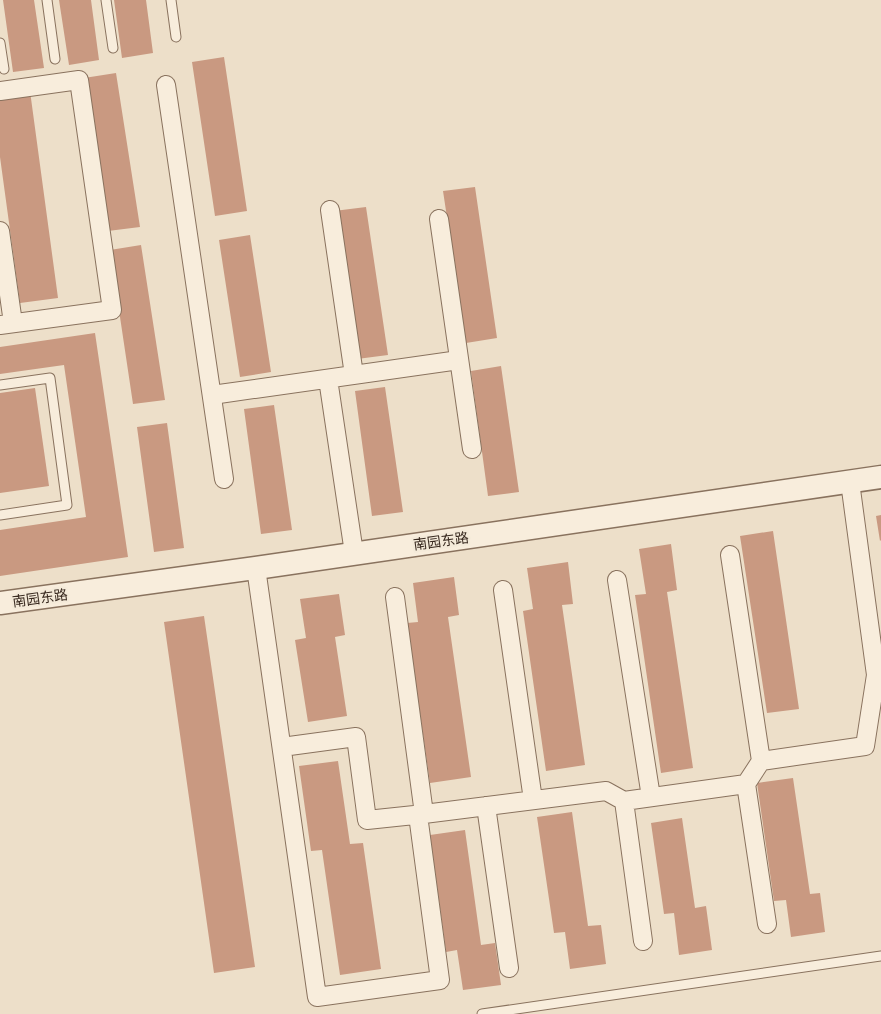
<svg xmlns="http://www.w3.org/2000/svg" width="881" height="1014" font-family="Lora,'Noto Sans SC',serif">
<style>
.building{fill:#c99981}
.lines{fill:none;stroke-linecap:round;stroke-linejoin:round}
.service-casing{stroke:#89725e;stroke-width:11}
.minor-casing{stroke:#89725e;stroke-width:20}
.tertiary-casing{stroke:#89725e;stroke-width:25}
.service{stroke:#f8eddc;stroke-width:9}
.minor{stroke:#f8eddc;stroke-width:18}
.tertiary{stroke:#f8eddc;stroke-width:22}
.labels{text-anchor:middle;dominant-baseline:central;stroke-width:4.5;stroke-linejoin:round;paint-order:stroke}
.street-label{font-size:14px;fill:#3a2b21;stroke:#f4ead9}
</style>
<rect width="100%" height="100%" fill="#eddfc9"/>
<path class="building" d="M 3,0 L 34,0 L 44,68 L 13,72 Z
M 59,0 L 91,0 L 99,60 L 69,65 Z
M 114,0 L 146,0 L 153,53 L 122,58 Z
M 224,57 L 247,211 L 215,216 L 192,62 Z
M 116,73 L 140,227 L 108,231 L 84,78 Z
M 30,91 L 58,298 L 20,303 L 0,157 L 0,96 Z
M 475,187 L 497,338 L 466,343 L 443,191 Z
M 366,207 L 388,355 L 357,359 L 334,211 Z
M 250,235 L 271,372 L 240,377 L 219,240 Z
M 141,245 L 165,400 L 133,404 L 110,250 Z
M 95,333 L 128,557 L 0,576 L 0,530 L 86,517 L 64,365 L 0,374 L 0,347 Z
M 501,366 L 519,492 L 488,496 L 471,371 Z
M 385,387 L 403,512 L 372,516 L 355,391 Z
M 35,388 L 49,486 L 0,493 L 0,393 Z
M 274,405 L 292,530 L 261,534 L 244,409 Z
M 167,423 L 184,548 L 154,552 L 137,427 Z
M 881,515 L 881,540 L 880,541 L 876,516 Z
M 773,531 L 799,709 L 767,713 L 740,536 Z
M 671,544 L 677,590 L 667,592 L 693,768 L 661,773 L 635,595 L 646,594 L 639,549 Z
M 568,562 L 573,604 L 562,605 L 585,765 L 546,771 L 523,611 L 533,609 L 527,568 Z
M 454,577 L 459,615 L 448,617 L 471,777 L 430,783 L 407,623 L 418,622 L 413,583 Z
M 339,594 L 345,635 L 335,637 L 347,716 L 308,722 L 295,640 L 306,638 L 300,599 Z
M 204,616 L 255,967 L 214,973 L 164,622 Z
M 338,761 L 350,844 L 363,843 L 381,969 L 340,975 L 322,850 L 311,851 L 299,766 Z
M 793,778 L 810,894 L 820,893 L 825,932 L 791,937 L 786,900 L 774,901 L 757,783 Z
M 572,812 L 588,926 L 601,925 L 606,964 L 570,969 L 565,932 L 554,933 L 537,817 Z
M 682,818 L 695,908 L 706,906 L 712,950 L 679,955 L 674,913 L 664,914 L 651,823 Z
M 465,830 L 481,945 L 495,943 L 501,985 L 463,990 L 457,950 L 446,952 L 430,835 Z"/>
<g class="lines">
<defs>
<path id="service" d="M 47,0 L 55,59
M 106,0 L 113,48
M 171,0 L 176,37
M 0,43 L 4,69
M 0,385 L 50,378 L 67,505 L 0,515
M 482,1014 L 881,956"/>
<path id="minor" d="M 166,85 L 224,479
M 0,91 L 79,80 L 112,310 L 0,325
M 330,210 L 354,375
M 439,219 L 472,449
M 0,231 L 13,323
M 328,379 L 354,553
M 212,395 L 459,360
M 850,482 L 876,675
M 730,555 L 761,761
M 256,568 L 317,997 L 440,980 L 418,815
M 617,580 L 651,797
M 503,590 L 533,800
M 395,597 L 424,814
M 282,747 L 356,737 L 367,820 L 424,814 L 606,791 L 624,801 L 643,941
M 746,784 L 767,924
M 624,801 L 746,784 L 761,761 L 865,746 L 876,675 L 881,675
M 486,806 L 509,968"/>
<path id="tertiary" d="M 0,603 L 256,568 L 881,477"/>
</defs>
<use href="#service" class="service-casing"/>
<use href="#minor" class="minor-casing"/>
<use href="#tertiary" class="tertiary-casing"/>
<use href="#service" class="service"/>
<use href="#minor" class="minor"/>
<use href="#tertiary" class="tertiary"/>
</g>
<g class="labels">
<g class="street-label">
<text transform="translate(441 541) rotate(-8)">南园东路</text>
<text transform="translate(40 598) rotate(-8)">南园东路</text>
</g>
</g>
</svg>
